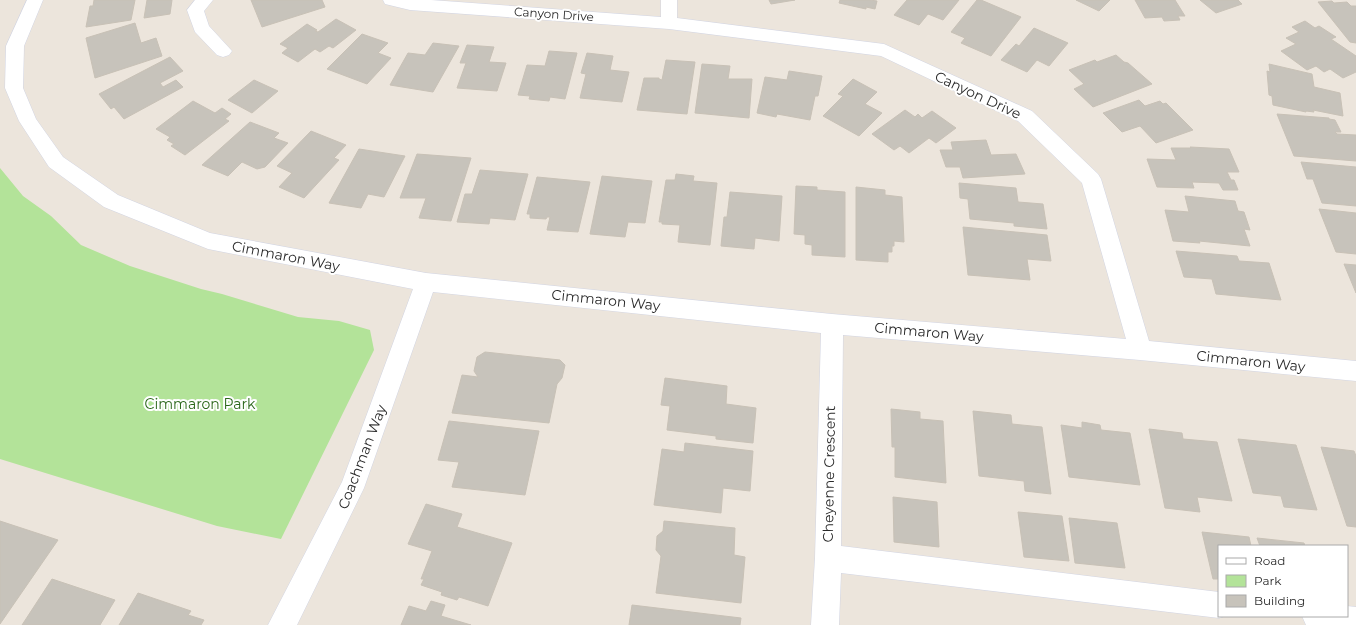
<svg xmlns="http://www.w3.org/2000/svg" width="1356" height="625" font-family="Montserrat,sans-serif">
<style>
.green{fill:#b3e399}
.building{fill:#c7c3bb;stroke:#c8c1b6}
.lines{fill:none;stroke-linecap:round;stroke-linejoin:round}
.minor-casing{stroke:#d2d5e3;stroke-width:1}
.minor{fill:#fff;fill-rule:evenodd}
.labels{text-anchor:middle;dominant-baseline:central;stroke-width:4;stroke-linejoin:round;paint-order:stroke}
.far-street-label{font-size:12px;fill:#2a2a2a;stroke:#fff}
.street-label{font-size:14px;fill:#2a2a2a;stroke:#fff}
.park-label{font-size:14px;fill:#2b671a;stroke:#fff}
</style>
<rect width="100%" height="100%" fill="#ece5dc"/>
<path class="green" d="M 0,168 L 23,196 L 51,216 L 81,245 L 130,266 L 201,289 L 222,294 L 298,317 L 339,321 L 370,330 L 374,350 L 281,539 L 217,526 L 0,459 Z"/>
<path class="building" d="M 94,0 L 135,0 L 131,20 L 86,27 L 90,6 L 93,6 Z
M 147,0 L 172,0 L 170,14 L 144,18 Z
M 251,0 L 322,0 L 325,7 L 262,27 Z
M 769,0 L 795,0 L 771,4 Z
M 840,0 L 870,0 L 877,1 L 875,9 L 866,7 L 866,9 L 839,3 Z
M 907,0 L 959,0 L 943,20 L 928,14 L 919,25 L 894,15 Z
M 977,0 L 981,0 L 1021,17 L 991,56 L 961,43 L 965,38 L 951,32 Z
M 1076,0 L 1110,0 L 1099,11 Z
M 1135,0 L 1175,0 L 1185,16 L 1178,16 L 1180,20 L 1164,21 L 1162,17 L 1145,18 Z
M 1200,0 L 1238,0 L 1242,4 L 1216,13 Z
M 1332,1 L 1334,3 L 1347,2 L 1351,6 L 1356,6 L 1356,43 L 1350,42 L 1318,2 Z
M 336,19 L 356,30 L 333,48 L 329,46 L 320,52 L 315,49 L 298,62 L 282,53 L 288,48 L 280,44 L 307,24 L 317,30 L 315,31 L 318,32 Z
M 1305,21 L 1315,28 L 1319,26 L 1336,37 L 1331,39 L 1356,56 L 1356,72 L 1343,78 L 1330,69 L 1324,72 L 1316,66 L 1307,70 L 1281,51 L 1296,44 L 1286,38 L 1299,32 L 1292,27 Z
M 135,23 L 141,43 L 156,38 L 162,56 L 95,78 L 86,38 Z
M 1034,28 L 1068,43 L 1049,66 L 1037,60 L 1027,72 L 1001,60 L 1016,44 L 1019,46 Z
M 362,34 L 388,43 L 378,53 L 391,58 L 367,84 L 327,69 Z
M 433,43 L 459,46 L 433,92 L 390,85 L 408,53 L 425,55 Z
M 467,45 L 494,47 L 489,62 L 506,63 L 497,91 L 457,88 L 466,63 L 460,63 Z
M 549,51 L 577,53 L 565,99 L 550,97 L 549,101 L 529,99 L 530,96 L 518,95 L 527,65 L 545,66 Z
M 587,53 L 613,56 L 610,70 L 629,72 L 622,102 L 580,98 L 586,74 L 581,73 Z
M 1116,55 L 1124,62 L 1128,63 L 1152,84 L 1093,107 L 1074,89 L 1084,84 L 1069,70 L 1095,60 L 1097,62 Z
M 170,57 L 183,71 L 160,83 L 163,87 L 176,80 L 183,87 L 124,119 L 114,107 L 111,109 L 99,94 Z
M 666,60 L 695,62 L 687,114 L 637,110 L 644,78 L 659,78 L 659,79 L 662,80 Z
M 702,64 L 730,66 L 728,79 L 752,79 L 749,118 L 695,113 Z
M 1269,64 L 1312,74 L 1314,87 L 1340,93 L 1343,116 L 1313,110 L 1314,112 L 1306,111 L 1306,112 L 1273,105 L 1272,96 L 1269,95 L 1267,71 L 1270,72 Z
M 789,71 L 822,76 L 818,96 L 815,96 L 810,120 L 777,114 L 776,117 L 757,113 L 765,77 L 787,80 Z
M 853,79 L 877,92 L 865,104 L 882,113 L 859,136 L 823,116 L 843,96 L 838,94 Z
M 254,80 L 278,91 L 252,113 L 228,100 Z
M 1139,100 L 1145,106 L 1160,101 L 1163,104 L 1166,103 L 1193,130 L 1156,143 L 1140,126 L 1122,132 L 1103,113 Z
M 193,101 L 215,113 L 222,108 L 231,114 L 225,119 L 229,121 L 185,155 L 171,146 L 174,144 L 167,140 L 170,137 L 156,129 Z
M 905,110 L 915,117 L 918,114 L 922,118 L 932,111 L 956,128 L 936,143 L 929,138 L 909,153 L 900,146 L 894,150 L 872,134 Z
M 1277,114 L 1329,118 L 1329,119 L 1335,120 L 1341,132 L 1335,132 L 1337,134 L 1356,135 L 1356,161 L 1294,156 Z
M 250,122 L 279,133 L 274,138 L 288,143 L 265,167 L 257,169 L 242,162 L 228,176 L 202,165 Z
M 311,131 L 346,145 L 334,158 L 339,160 L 304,198 L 279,187 L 292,173 L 277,166 Z
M 986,140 L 991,155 L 1016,154 L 1025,174 L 963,178 L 960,167 L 946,167 L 940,150 L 953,150 L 951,142 Z
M 1190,147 L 1229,149 L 1239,172 L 1227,172 L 1231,180 L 1234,180 L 1238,190 L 1223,190 L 1219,183 L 1192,182 L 1194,188 L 1157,187 L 1147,159 L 1176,160 L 1171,148 L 1191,148 Z
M 359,149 L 405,156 L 384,197 L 368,194 L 361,208 L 329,203 Z
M 417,154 L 471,158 L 451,221 L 419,218 L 426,198 L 400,198 Z
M 1301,162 L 1356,167 L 1356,206 L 1322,203 L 1313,179 L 1307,179 Z
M 480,170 L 528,174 L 515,220 L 490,218 L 489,224 L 457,222 L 465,194 L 472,194 Z
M 676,174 L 694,176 L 693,181 L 717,183 L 710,245 L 678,242 L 680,225 L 662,224 L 662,222 L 659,222 L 666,180 L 675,180 Z
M 602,176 L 652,181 L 645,223 L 628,222 L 625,237 L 590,234 Z
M 537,177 L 590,182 L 578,232 L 547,230 L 550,217 L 547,217 L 546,219 L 530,218 L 530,214 L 527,214 Z
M 959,183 L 1016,188 L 1018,202 L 1043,204 L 1047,229 L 1014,226 L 1014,223 L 970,219 L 968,199 L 960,198 Z
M 796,186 L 817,187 L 817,190 L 845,192 L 845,257 L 812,255 L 812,245 L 805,244 L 805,235 L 794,234 Z
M 856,187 L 885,190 L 885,195 L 902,197 L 904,242 L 894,241 L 894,246 L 892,246 L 892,252 L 888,252 L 888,262 L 856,260 Z
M 730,192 L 782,196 L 779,241 L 755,238 L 754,249 L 721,246 L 724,217 L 727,217 Z
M 1185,196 L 1235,201 L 1238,211 L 1244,212 L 1250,230 L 1244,229 L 1250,246 L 1199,241 L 1200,243 L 1173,241 L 1165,210 L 1189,212 Z
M 1319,209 L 1356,213 L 1356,254 L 1336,252 Z
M 963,227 L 1047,235 L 1051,261 L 1027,259 L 1030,280 L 968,275 Z
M 1176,251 L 1237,256 L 1239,261 L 1269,263 L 1281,300 L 1216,294 L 1212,279 L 1184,277 Z
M 1344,264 L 1356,265 L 1356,293 Z
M 485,352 L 560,360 L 565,365 L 562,378 L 557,384 L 549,423 L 452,413 L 462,375 L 478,377 L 474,371 L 477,357 Z
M 665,378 L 727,386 L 726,404 L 756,408 L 753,443 L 716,439 L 716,436 L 667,430 L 670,406 L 661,405 Z
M 891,409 L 920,412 L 920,419 L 943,421 L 946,483 L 895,477 L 895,447 L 892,447 Z
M 973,411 L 1011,415 L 1012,424 L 1042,427 L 1051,494 L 1025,491 L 1024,481 L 979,476 Z
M 449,421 L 539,431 L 525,495 L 452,487 L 459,462 L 438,460 Z
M 1082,422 L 1100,425 L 1101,430 L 1130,433 L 1140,485 L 1069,477 L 1061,425 L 1082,428 Z
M 1149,429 L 1182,433 L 1183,439 L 1217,442 L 1232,501 L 1197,497 L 1200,512 L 1165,508 Z
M 1238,439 L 1296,445 L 1317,510 L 1284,507 L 1281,496 L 1253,493 Z
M 685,443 L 753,451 L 750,491 L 723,488 L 721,513 L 654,505 L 662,449 L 684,452 Z
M 1321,447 L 1354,451 L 1356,456 L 1356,527 L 1347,526 Z
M 893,497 L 937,502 L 939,547 L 894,542 Z
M 426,504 L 462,514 L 457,527 L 512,543 L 488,606 L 459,597 L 457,600 L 441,595 L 442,592 L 421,585 L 424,579 L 421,579 L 432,551 L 408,544 Z
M 1018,512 L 1062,516 L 1069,561 L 1024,557 Z
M 1069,518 L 1117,523 L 1125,568 L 1075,563 Z
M 0,521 L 58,540 L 0,624 Z
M 664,521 L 735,528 L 734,555 L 745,557 L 741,603 L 656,593 L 661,556 L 656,550 L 657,536 L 663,531 Z
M 1202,532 L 1249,537 L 1251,546 L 1219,546 L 1219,579 L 1213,579 Z
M 1257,538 L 1304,543 L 1305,546 L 1260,546 Z
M 52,579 L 115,600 L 100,625 L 22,625 Z
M 138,593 L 191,611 L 188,615 L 204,620 L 201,625 L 119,625 Z
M 431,601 L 445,605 L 441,616 L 471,625 L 401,625 L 409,606 L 426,611 Z
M 632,605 L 741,618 L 740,625 L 629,625 Z"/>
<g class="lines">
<defs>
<path id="minor" d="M 27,0 L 43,0 L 24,46 L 23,88 L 36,119 L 63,157 L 118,195 L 210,233 L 426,273 L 832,314 L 1126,339 L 1082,183 L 1018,121 L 881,56 L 669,29 L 410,10 L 385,4 L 383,0 L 431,0 L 661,17 L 661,0 L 677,0 L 677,18 L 884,44 L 1032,111 L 1098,174 L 1101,179 L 1149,341 L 1356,361 L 1356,381 L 1140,360 L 843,335 L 841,546 L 1219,592 L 1219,616 L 1225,616 L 1219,618 L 841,573 L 839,625 L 811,625 L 815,558 L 821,333 L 433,292 L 364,488 L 297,625 L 268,625 L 342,482 L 413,289 L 208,249 L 104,207 L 49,167 L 19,121 L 5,88 L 6,46 Z
M 195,0 L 213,0 L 204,11 L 209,26 L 232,51 L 229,55 L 223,57 L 217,55 L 195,32 L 187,10 Z
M 1347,606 L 1356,607 L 1356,625 L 1306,625 L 1302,616 L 1347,616 Z"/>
</defs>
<use href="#minor" class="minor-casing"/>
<use href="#minor" class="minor"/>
</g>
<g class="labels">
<g class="far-street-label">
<text transform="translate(554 14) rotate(4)">Canyon Drive</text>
</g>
<g class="street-label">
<text transform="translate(978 95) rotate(25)">Canyon Drive</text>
<text transform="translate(286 256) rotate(11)">Cimmaron Way</text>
<text transform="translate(606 300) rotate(6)">Cimmaron Way</text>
<text transform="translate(929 332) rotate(5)">Cimmaron Way</text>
<text transform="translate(1251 361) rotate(6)">Cimmaron Way</text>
<text transform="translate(362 457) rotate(-69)">Coachman Way</text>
<text transform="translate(829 474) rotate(-89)">Cheyenne Crescent</text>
</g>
<g class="park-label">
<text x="200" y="404">Cimmaron Park</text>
</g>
</g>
<rect x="1218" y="545" width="130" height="72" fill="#ffffff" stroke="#aaaaaa"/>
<rect x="1226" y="558" width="20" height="6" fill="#ffffff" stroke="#aaaaaa"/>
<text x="1254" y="565" font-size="12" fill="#2a2a2a">Road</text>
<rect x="1226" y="575" width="20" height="12" fill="#b3e399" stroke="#aaaaaa"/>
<text x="1254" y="585" font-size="12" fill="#2a2a2a">Park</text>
<rect x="1226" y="595" width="20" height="12" fill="#c7c3bb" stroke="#aaaaaa"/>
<text x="1254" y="605" font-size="12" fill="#2a2a2a">Building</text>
</svg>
